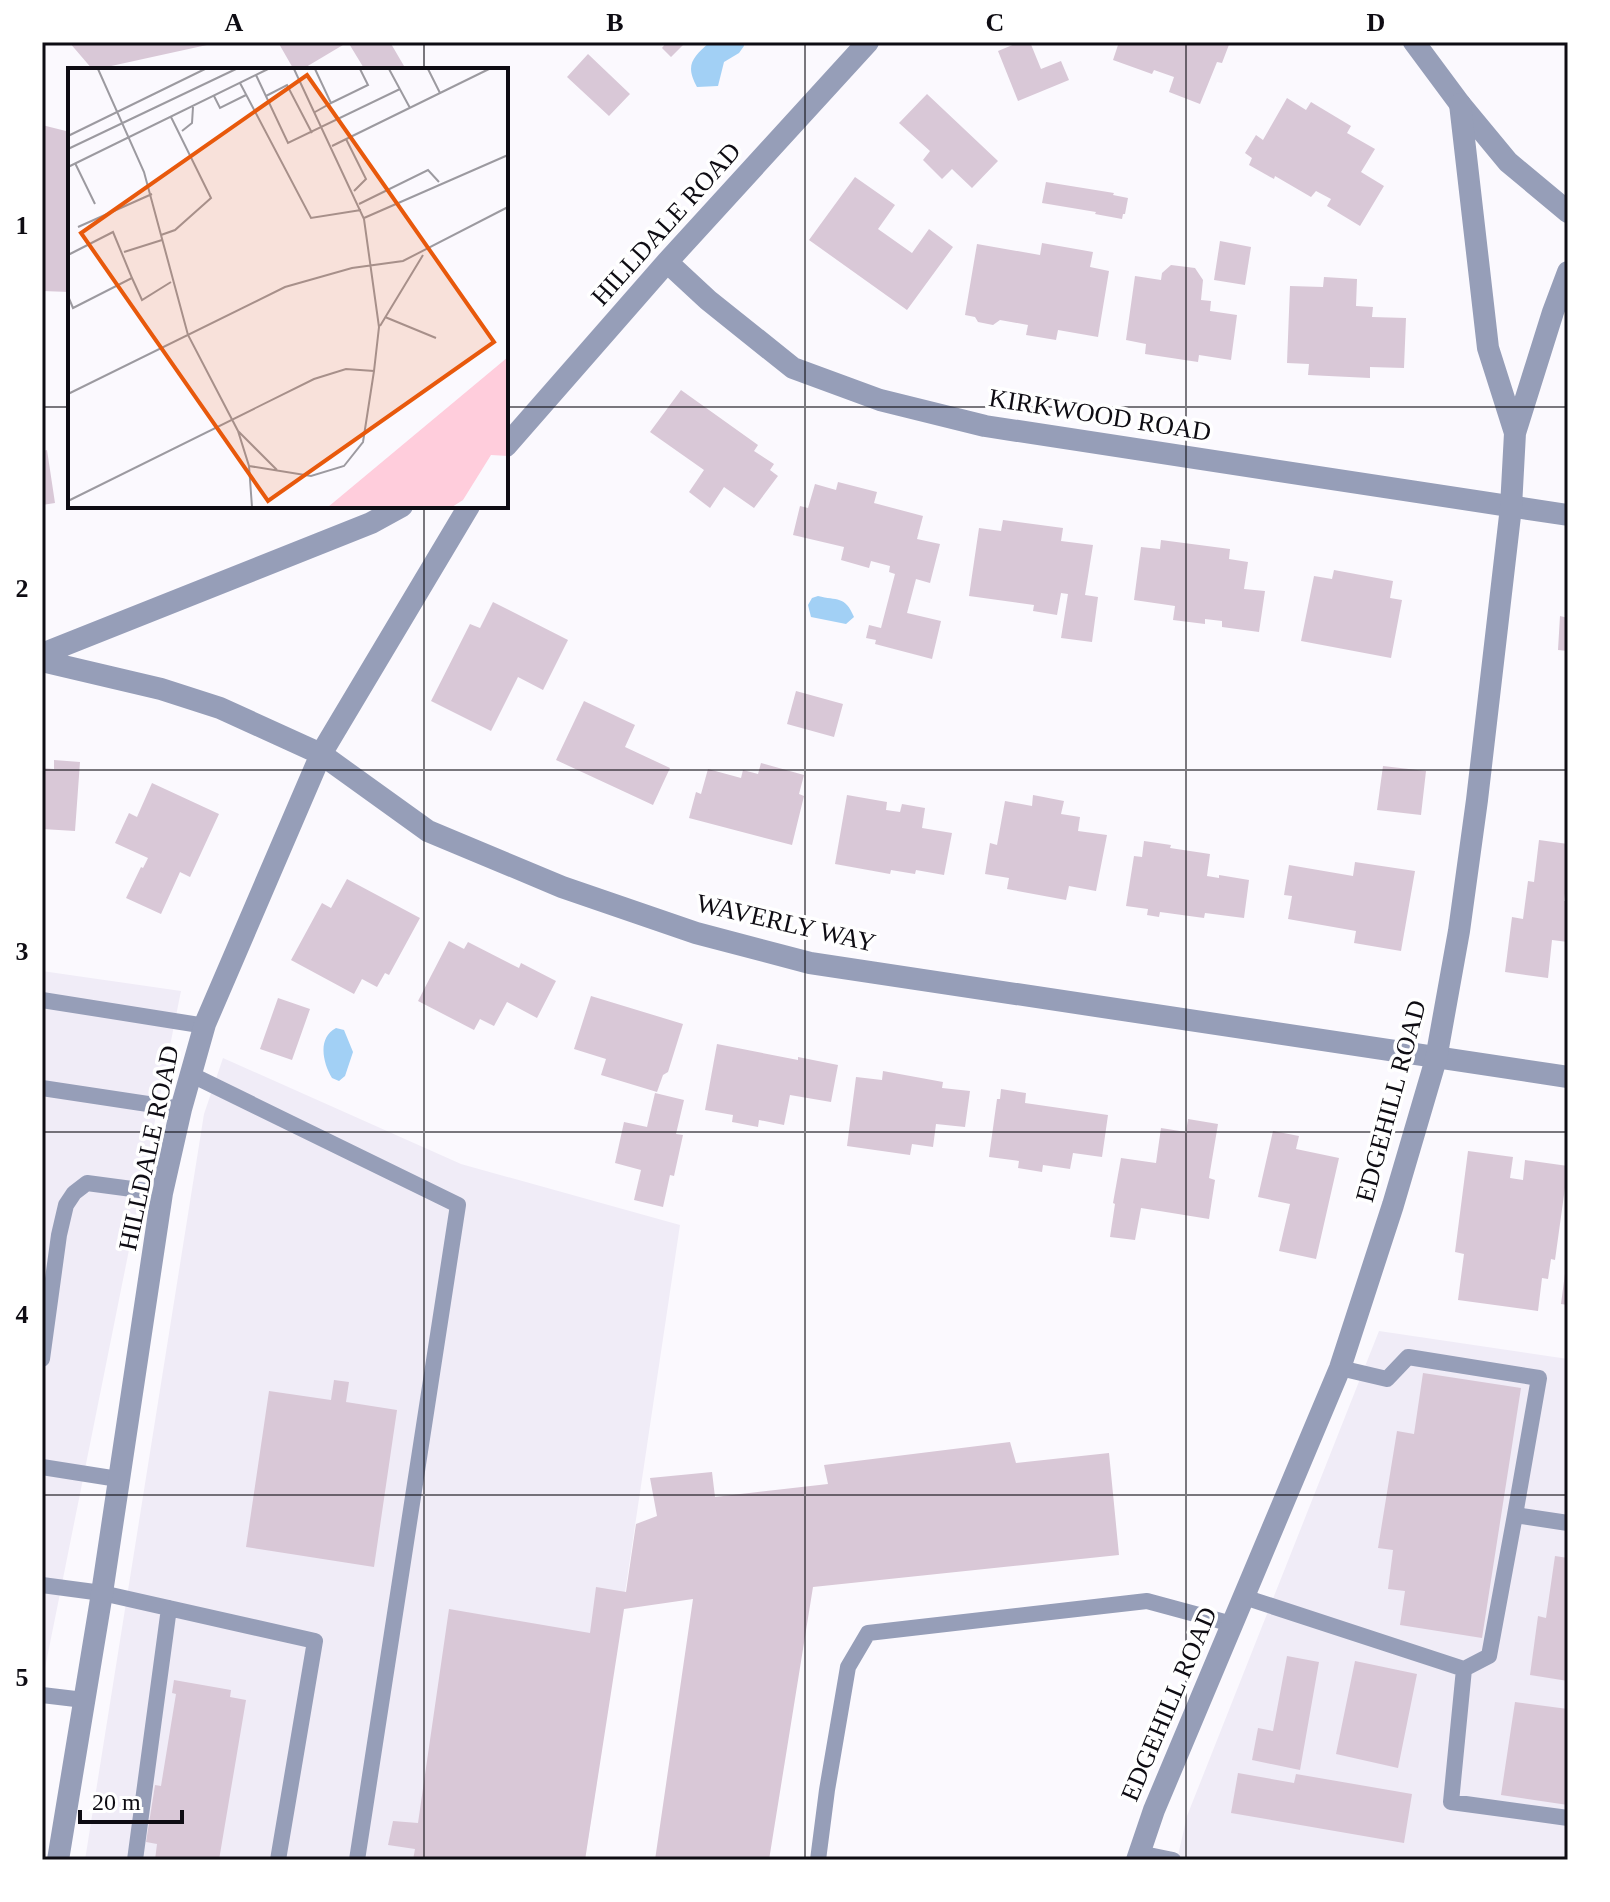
<svg xmlns="http://www.w3.org/2000/svg" width="1610" height="1902" font-family="'Times New Roman',serif">
<style>
.built{fill:#f0ecf7}
.water{fill:#a2d0f5}
.building{fill:#d9c8d7}
.lines{fill:none;stroke-linecap:round;stroke-linejoin:round}
.service{stroke:#969eb8;stroke-width:16}
.minor{stroke:#969eb8;stroke-width:22}
.tertiary{stroke:#969eb8;stroke-width:22}
.grid{fill:none;stroke:#0e0c13;stroke-width:2;stroke-opacity:0.55}
.labels{text-anchor:middle;dominant-baseline:central;stroke-width:7;stroke-linejoin:round;paint-order:stroke}
.street-label{font-size:26px;fill:#0e0c13;stroke:#fff}
.inset-road{fill:none;stroke:#9c9aa0;stroke-width:2}
.view{fill:#e8590c;fill-opacity:0.15;stroke:#e8590c;stroke-width:4}
.inset-edge{fill:none;stroke:#0e0c13;stroke-width:4}
.neatline{fill:none;stroke:#0e0c13;stroke-width:3}
.grid-label{font-size:26px;text-anchor:middle;font-weight:bold;fill:#0e0c13}
</style>
<rect width="100%" height="100%" fill="#fbf9fe"/>
<path class="built" d="M 42,971 L 181,991 L 42,1683 Z
M 223,1058 L 461,1164 L 680,1225 L 585,1860 L 85,1860 L 204,1114 Z
M 1379,1331 L 1568,1359 L 1568,1860 L 1177,1860 L 1187,1816 Z"/>
<path class="water" d="M 710,42 L 743,42 L 744,46 L 739,53 L 724,62 L 718,86 L 697,87 C 685,65 692,58 710,42 Z
M 818,596 C 837,601 845,595 854,617 L 846,624 L 811,617 L 808,605 L 812,598 Z
M 336,1028 L 344,1030 L 353,1052 L 345,1076 L 339,1081 L 332,1078 C 323,1063 317,1038 336,1028 Z"/>
<path class="building" d="M 69,42 L 216,42 L 216,43 L 93,70 Z
M 278,42 L 348,42 L 301,70 L 294,70 Z
M 348,42 L 390,42 L 404,66 L 396,70 L 365,70 Z
M 663,42 L 686,42 L 671,57 L 662,48 L 665,44 Z
M 1020,42 L 1030,42 L 1041,69 L 1061,61 L 1069,80 L 1018,101 L 998,51 Z
M 1119,42 L 1230,42 L 1222,63 L 1217,62 L 1200,104 L 1169,92 L 1174,77 L 1154,70 L 1152,74 L 1113,60 Z
M 588,54 L 630,94 L 609,116 L 567,77 Z
M 927,94 L 998,161 L 972,188 L 952,169 L 942,179 L 923,160 L 930,151 L 899,123 Z
M 1287,98 L 1306,110 L 1311,102 L 1351,126 L 1347,133 L 1375,149 L 1361,172 L 1384,186 L 1360,226 L 1327,206 L 1331,199 L 1316,191 L 1311,197 L 1275,176 L 1274,179 L 1249,165 L 1252,158 L 1245,153 L 1256,135 L 1263,140 Z
M 42,125 L 70,132 L 70,292 L 42,291 Z
M 855,177 L 895,205 L 878,229 L 912,253 L 929,229 L 953,247 L 907,310 L 809,240 Z
M 1046,182 L 1114,193 L 1113,195 L 1128,198 L 1125,214 L 1123,214 L 1122,219 L 1095,214 L 1096,212 L 1042,203 Z
M 1220,241 L 1251,247 L 1245,285 L 1214,280 Z
M 1042,243 L 1093,252 L 1090,267 L 1109,271 L 1098,337 L 1058,330 L 1056,340 L 1026,335 L 1028,325 L 1000,320 L 993,325 L 978,322 L 975,317 L 965,315 L 977,244 L 1040,255 Z
M 1171,265 L 1195,268 L 1203,280 L 1201,300 L 1211,301 L 1210,311 L 1237,315 L 1231,360 L 1199,355 L 1198,362 L 1145,354 L 1146,344 L 1126,340 L 1135,276 L 1161,280 L 1162,273 Z
M 1324,277 L 1357,279 L 1356,306 L 1373,307 L 1372,317 L 1406,318 L 1404,368 L 1370,367 L 1370,378 L 1308,375 L 1309,364 L 1287,363 L 1290,286 L 1323,287 Z
M 681,390 L 758,445 L 754,451 L 774,464 L 770,470 L 778,476 L 754,508 L 724,487 L 710,508 L 689,492 L 704,470 L 650,432 Z
M 47,450 L 55,503 L 42,505 L 42,451 Z
M 838,482 L 877,492 L 874,503 L 923,516 L 917,539 L 940,544 L 930,583 L 916,579 L 907,613 L 941,621 L 932,659 L 875,644 L 876,640 L 866,638 L 869,625 L 881,628 L 895,574 L 889,572 L 890,566 L 871,561 L 869,568 L 841,560 L 844,547 L 793,535 L 800,506 L 808,508 L 815,484 L 836,490 Z
M 1003,520 L 1063,528 L 1061,541 L 1093,545 L 1085,595 L 1098,597 L 1092,642 L 1061,638 L 1068,594 L 1061,593 L 1057,615 L 1033,611 L 1034,605 L 969,596 L 979,528 L 1001,531 Z
M 1161,540 L 1230,549 L 1229,559 L 1248,562 L 1244,589 L 1265,591 L 1259,632 L 1222,627 L 1222,621 L 1205,619 L 1205,624 L 1173,620 L 1175,606 L 1134,600 L 1141,547 L 1160,549 Z
M 1334,570 L 1393,581 L 1390,598 L 1402,600 L 1391,658 L 1301,641 L 1314,576 L 1332,579 Z
M 493,602 L 568,640 L 543,690 L 518,677 L 491,731 L 431,701 L 470,624 L 480,628 Z
M 1560,616 L 1568,618 L 1568,651 L 1558,650 Z
M 796,691 L 843,704 L 834,737 L 787,724 Z
M 584,701 L 635,725 L 625,747 L 670,768 L 653,805 L 556,760 Z
M 54,760 L 80,762 L 75,831 L 42,829 L 42,768 L 54,769 Z
M 761,763 L 804,775 L 799,794 L 804,796 L 792,845 L 689,818 L 696,792 L 701,794 L 708,769 L 741,778 L 743,770 L 758,774 Z
M 1383,766 L 1426,771 L 1421,815 L 1377,810 Z
M 152,783 L 219,814 L 190,877 L 180,872 L 161,914 L 126,898 L 141,867 L 143,868 L 148,858 L 115,843 L 129,813 L 137,817 Z
M 847,795 L 887,802 L 886,810 L 900,812 L 902,804 L 925,808 L 922,828 L 952,833 L 944,875 L 916,870 L 915,874 L 891,870 L 890,874 L 835,864 Z
M 1033,795 L 1064,801 L 1061,814 L 1080,817 L 1078,831 L 1107,835 L 1096,891 L 1069,886 L 1066,900 L 1007,889 L 1009,878 L 985,874 L 990,843 L 997,845 L 1005,801 L 1032,806 Z
M 1539,840 L 1568,844 L 1568,871 L 1564,901 L 1568,901 L 1568,942 L 1552,940 L 1548,978 L 1505,972 L 1512,917 L 1523,919 L 1528,881 L 1534,882 Z
M 1144,841 L 1171,845 L 1170,848 L 1210,854 L 1207,876 L 1219,878 L 1219,875 L 1249,880 L 1244,918 L 1205,913 L 1204,918 L 1160,912 L 1159,917 L 1147,915 L 1148,909 L 1126,906 L 1134,856 L 1142,857 Z
M 1355,862 L 1415,871 L 1401,951 L 1354,943 L 1356,931 L 1288,919 L 1292,896 L 1284,895 L 1289,865 L 1353,876 Z
M 347,879 L 420,918 L 389,975 L 385,973 L 377,987 L 362,979 L 354,994 L 291,960 L 322,903 L 331,908 Z
M 449,941 L 464,949 L 468,942 L 519,968 L 521,963 L 556,981 L 537,1018 L 507,1002 L 494,1026 L 480,1019 L 474,1030 L 418,1001 Z
M 591,996 L 683,1024 L 668,1072 L 663,1075 L 657,1092 L 601,1075 L 606,1059 L 574,1049 Z
M 278,998 L 310,1009 L 292,1060 L 260,1049 Z
M 717,1044 L 798,1060 L 798,1057 L 838,1065 L 831,1102 L 790,1095 L 784,1125 L 759,1120 L 758,1127 L 732,1122 L 733,1115 L 705,1110 Z
M 883,1071 L 943,1082 L 942,1088 L 970,1091 L 965,1127 L 936,1124 L 933,1147 L 912,1144 L 910,1155 L 847,1146 L 856,1077 L 882,1080 Z
M 1001,1089 L 1026,1093 L 1025,1103 L 1108,1115 L 1102,1157 L 1073,1153 L 1070,1169 L 1043,1165 L 1042,1172 L 1018,1168 L 1019,1161 L 989,1157 L 997,1099 L 1000,1099 Z
M 655,1093 L 684,1100 L 676,1134 L 683,1135 L 674,1176 L 670,1175 L 663,1207 L 634,1200 L 641,1170 L 615,1163 L 624,1122 L 647,1127 Z
M 1188,1119 L 1218,1124 L 1209,1178 L 1215,1180 L 1209,1219 L 1141,1208 L 1135,1240 L 1110,1237 L 1115,1204 L 1113,1203 L 1121,1158 L 1156,1163 L 1161,1128 L 1186,1132 Z
M 1273,1131 L 1299,1136 L 1296,1149 L 1339,1158 L 1316,1259 L 1279,1251 L 1290,1204 L 1258,1197 Z
M 1468,1151 L 1513,1157 L 1510,1178 L 1523,1180 L 1525,1160 L 1568,1166 L 1555,1260 L 1551,1259 L 1548,1279 L 1542,1278 L 1538,1311 L 1458,1300 L 1464,1254 L 1455,1252 Z
M 1566,1266 L 1568,1266 L 1568,1305 L 1561,1304 Z
M 1423,1373 L 1521,1388 L 1482,1638 L 1400,1625 L 1405,1591 L 1388,1589 L 1393,1550 L 1378,1548 L 1397,1431 L 1414,1434 Z
M 334,1380 L 349,1382 L 346,1402 L 397,1410 L 374,1567 L 246,1547 L 269,1391 L 331,1400 Z
M 1010,1442 L 1016,1463 L 1109,1453 L 1119,1555 L 813,1587 L 769,1860 L 655,1860 L 693,1599 L 624,1609 L 585,1860 L 413,1860 L 415,1849 L 388,1845 L 393,1821 L 418,1823 L 449,1609 L 590,1633 L 596,1587 L 626,1592 L 636,1524 L 657,1516 L 650,1478 L 712,1472 L 715,1497 L 828,1484 L 824,1465 Z
M 1555,1556 L 1568,1558 L 1568,1681 L 1530,1675 L 1538,1616 L 1546,1618 Z
M 1287,1656 L 1319,1662 L 1300,1770 L 1252,1760 L 1258,1728 L 1273,1731 Z
M 1355,1661 L 1417,1674 L 1398,1768 L 1336,1754 Z
M 174,1680 L 231,1690 L 230,1697 L 246,1700 L 219,1860 L 155,1860 L 157,1844 L 146,1842 L 155,1785 L 161,1786 L 176,1694 L 172,1693 Z
M 1515,1702 L 1568,1709 L 1568,1805 L 1501,1795 Z
M 1238,1773 L 1294,1783 L 1296,1774 L 1412,1794 L 1404,1843 L 1231,1813 Z"/>
<g class="lines">
<path class="service" d="M 42,1000 L 206,1026
M 190,1074 L 458,1205 L 357,1860
M 42,1088 L 181,1109
M 42,1359 L 59,1235 L 66,1205 L 74,1193 L 87,1183 L 162,1193
M 1340,1368 L 1387,1379 L 1408,1357 L 1539,1378 L 1515,1515
M 42,1467 L 118,1479
M 42,1585 L 102,1593 L 315,1641 L 278,1860
M 1244,1597 L 1464,1669 L 1489,1656 L 1515,1515 L 1568,1523
M 1464,1669 L 1451,1802 L 1568,1818
M 42,1695 L 84,1700
M 1139,1853 L 1173,1860
M 135,1860 L 169,1608
M 818,1860 L 827,1790 L 848,1667 L 868,1633 L 1147,1601 L 1232,1624"/>
<path class="minor" d="M 1414,42 L 1460,104 L 1508,162 L 1568,212
M 667,262 L 708,300 L 793,368 L 880,400 L 985,426 L 1568,515
M 506,446 L 667,262 L 868,42
M 42,654 L 371,523 L 402,506
M 42,661 L 161,689 L 220,708 L 321,754 L 428,831 L 562,887 L 696,933 L 810,963 L 1568,1077
M 58,1860 L 102,1593 L 162,1193 L 181,1109 L 205,1024 L 321,754 L 469,506"/>
<path class="tertiary" d="M 1460,104 L 1488,348 L 1515,433
M 1137,1860 L 1154,1810 L 1340,1368 L 1393,1205 L 1436,1059 L 1459,931 L 1477,800 L 1511,507 L 1515,433 L 1553,312 L 1568,272"/>
</g>
<path class="grid" d="M 424,42 L 424,70M 805,42 L 805,1860M 1186,42 L 1186,1860M 42,407 L 70,407M 506,407 L 1568,407M 424,506 L 424,1860M 42,770 L 1568,770M 42,1132 L 1568,1132M 42,1495 L 1568,1495"/>
<g class="labels">
<g class="street-label">
<text transform="translate(666 224) rotate(-48)">HILLDALE ROAD</text>
<text transform="translate(1100 415) rotate(9)">KIRKWOOD ROAD</text>
<text transform="translate(786 923) rotate(13)">WAVERLY WAY</text>
<text transform="translate(1391 1101) rotate(-75)">EDGEHILL ROAD</text>
<text transform="translate(149 1148) rotate(-78)">HILLDALE ROAD</text>
<text transform="translate(1169 1704) rotate(-67)">EDGEHILL ROAD</text>
</g>
</g>
<g transform="translate(68 68)">
<rect width="440" height="440" fill="#fbf9fe"/>
<path d="M 440,289 L 440,388 L 423,387 L 395,432 L 384,439 L 260,439 Z" fill="#ffcddc"/>
<path class="inset-road" d="M 30,1 L 76,104 L 120,267 L 170,363 L 181,398 L 184,439M 247,1 L 263,35 L 247,44M 321,1 L 342,40M 360,1 L 372,25M 188,7 L 220,75 L 332,21M 172,15 L 243,150 L 293,142M 146,28 L 152,40 L 178,27M 198,28 L 219,17 L 244,65M 263,35 L 300,17 L 292,1M 114,63 L 124,55 L 125,39M 0,68 L 137,1M 278,71 L 298,111 L 286,123M 264,78 L 421,1M 0,81 L 168,1M 7,95 L 27,136M 0,99 L 200,1M 291,136 L 360,102 L 371,114M 296,150 L 440,87M 10,159 L 84,126M 93,167 L 107,162 L 143,130 L 103,49M 56,184 L 94,172M 0,187 L 45,164 L 64,210 L 5,240 L 0,228M 64,210 L 74,232 L 103,214M 317,249 L 368,270M 312,258 L 355,187M 0,326 L 217,219 L 284,200 L 335,193 L 440,139M 170,363 L 209,402M 181,398 L 243,408 L 276,398 L 295,374 L 306,303 L 311,259 L 296,151 L 226,1M 0,433 L 246,311 L 278,301 L 306,303"/>
<path class="view" d="M 239,7 L 426,274 L 200,433 L 13,165 Z"/>
<rect width="440" height="440" class="inset-edge"/>
</g>
<rect width="1610" height="1902" fill="none" stroke="#ffffff" stroke-width="88"/>
<path d="M80 1810v12h102v-12" fill="none" stroke="#0e0c13" stroke-width="4"/>
<text x="92" y="1810" font-size="24" fill="#0e0c13" stroke="#ffffff" stroke-width="6" paint-order="stroke">20 m</text>
<rect x="44" y="44" width="1522" height="1814" class="neatline"/>
<g class="grid-label">
<text x="234" y="31">A</text>
<text x="615" y="31">B</text>
<text x="995" y="31">C</text>
<text x="1376" y="31">D</text>
<text x="22" y="234">1</text>
<text x="22" y="597">2</text>
<text x="22" y="960">3</text>
<text x="22" y="1323">4</text>
<text x="22" y="1686">5</text>
</g>
</svg>
